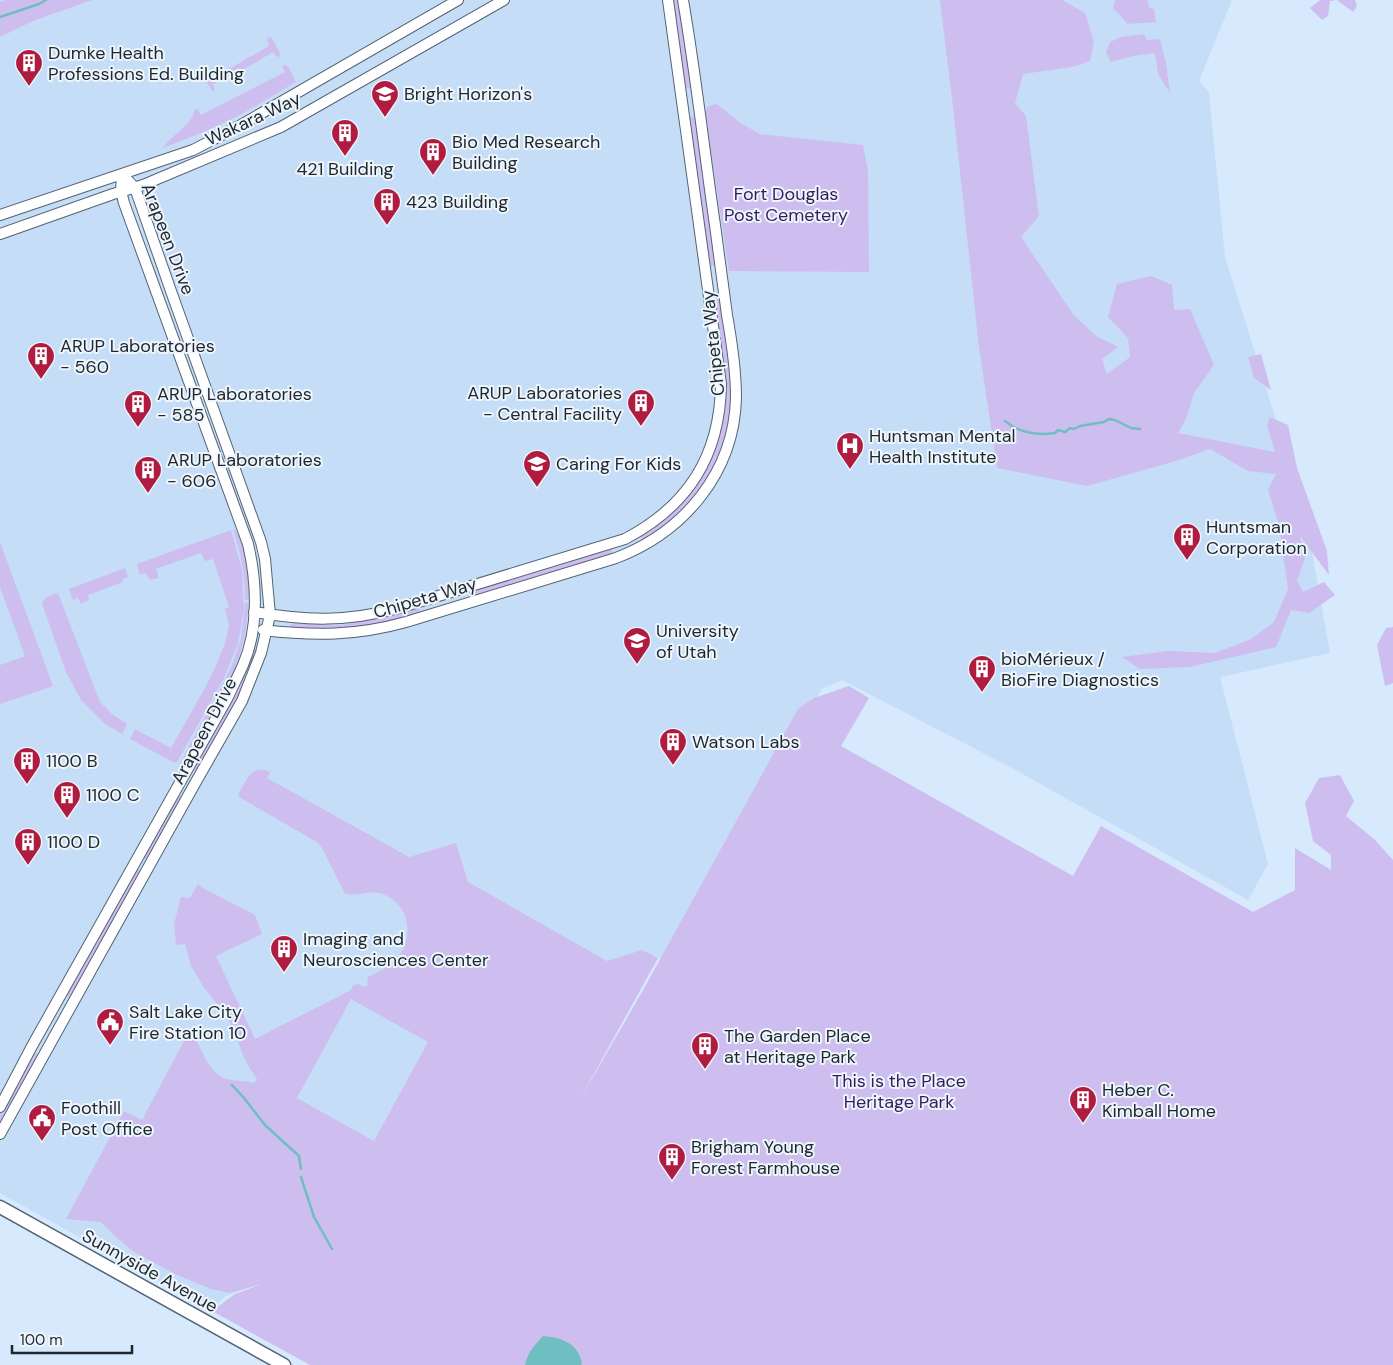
<svg xmlns="http://www.w3.org/2000/svg" width="1393" height="1365" font-family="'DM Sans',sans-serif">
<style>
.built{fill:#c5ddf7}
.green{fill:#cebeef;fill-rule:evenodd}
.water{fill:#6fbec1}
.lines{fill:none;stroke-linecap:round;stroke-linejoin:round}
.stream{stroke:#6fbec1;stroke-width:2.5}
.minor-casing{stroke:#536374;stroke-width:12}
.major-casing{stroke:#536374;stroke-width:15}
.minor{stroke:#fff;stroke-width:10}
.major{stroke:#fff;stroke-width:12}
.labels{text-anchor:middle;dominant-baseline:central;stroke-width:4;stroke-linejoin:round;paint-order:stroke}
.poi-label{font-size:18px;fill:#1f262d;stroke:#edf5fd;text-anchor:start}
.street-label{font-size:18px;fill:#1f262d;stroke:#edf5fd}
.park-label{font-size:18px;fill:#371c5b;stroke:#edf5fd}
</style>
<rect width="100%" height="100%" fill="#d6e9fd"/>
<path class="built" d="M 0,0 L 1232,0 L 1199,81 L 1209,93 L 1225,257 L 1305,512 L 1330,653 L 1220,677 L 1268,864 L 1248,900 L 1012,768 L 842,680 L 822,689 L 664,960 L 653,955 L 625,1005 L 330,1270 L 254,1285 L 226,1296 L 216,1305 L 214,1312 L 0,1193 Z"/>
<path class="green" d="M 6,0 L 92,0 L 33,21 L 0,37 L 0,2 Z
M 673,0 L 678,0 L 691,85 L 689,89 L 686,87 Z
M 940,0 L 1062,0 L 1085,13 L 1094,42 L 1090,61 L 1072,67 L 1023,74 L 1015,103 L 1026,116 L 1039,216 L 1021,237 L 1073,314 L 1096,336 L 1118,347 L 1102,359 L 1107,374 L 1130,357 L 1128,338 L 1108,317 L 1117,284 L 1151,276 L 1172,285 L 1174,310 L 1190,309 L 1214,365 L 1194,393 L 1186,419 L 1178,433 L 1275,452 L 1267,425 L 1270,417 L 1288,425 L 1297,468 L 1327,551 L 1329,575 L 1300,536 L 1305,558 L 1297,581 L 1303,592 L 1324,582 L 1335,595 L 1309,613 L 1291,610 L 1276,647 L 1190,667 L 1140,669 L 1122,657 L 1168,651 L 1215,653 L 1251,639 L 1274,622 L 1288,589 L 1279,525 L 1268,490 L 1276,474 L 1248,471 L 1210,449 L 1176,461 L 1087,486 L 997,468 L 979,347 L 953,107 Z
M 1115,0 L 1147,0 L 1149,7 L 1154,10 L 1156,22 L 1128,24 L 1113,8 Z
M 1320,0 L 1355,0 L 1357,6 L 1353,12 L 1337,0 L 1330,1 L 1328,16 L 1322,20 L 1310,8 Z
M 1144,34 L 1147,40 L 1160,39 L 1166,63 L 1170,93 L 1158,74 L 1155,53 L 1133,56 L 1111,62 L 1106,52 L 1110,42 L 1121,37 Z
M 269,37 L 272,38 L 280,53 L 280,57 L 276,56 L 273,52 L 244,69 L 213,84 L 215,91 L 213,92 L 203,77 L 204,75 L 206,74 L 210,80 L 269,46 L 267,39 Z
M 284,65 L 286,65 L 289,68 L 296,82 L 242,114 L 211,129 L 163,148 C 172,134 192,126 195,109 L 198,110 L 201,115 L 285,72 L 282,66 Z
M 715,104 L 718,105 L 739,122 L 760,134 L 863,145 L 868,171 L 869,272 L 729,271 L 705,112 L 707,107 Z
M 691,116 L 694,117 L 695,119 L 715,264 L 712,266 L 709,264 L 689,119 Z
M 716,297 L 719,298 L 720,304 C 724,330 729,357 731,384 C 733,437 709,488 669,523 C 661,529 652,534 644,540 L 641,538 L 642,535 C 694,503 725,454 726,392 C 726,384 724,374 723,366 C 721,344 718,322 714,301 Z
M 1261,354 L 1271,390 L 1254,378 L 1248,357 Z
M 234,529 C 245,540 252,585 248,600 L 245,599 C 245,575 241,553 233,530 Z
M 231,530 L 242,570 L 244,609 L 238,644 L 223,680 L 177,762 L 175,763 L 130,739 L 135,729 L 171,748 L 206,686 L 216,666 L 225,643 L 229,625 L 225,609 L 229,607 L 213,559 L 205,561 L 201,553 L 156,569 L 159,578 L 150,580 L 145,573 L 140,575 L 137,564 Z
M 0,542 L 53,686 L 0,704 L 0,665 L 25,656 L 0,587 Z
M 608,550 L 612,550 L 612,554 L 474,596 L 472,592 Z
M 125,568 L 128,577 L 123,579 L 123,582 L 88,595 L 89,600 L 81,604 L 78,598 L 73,600 L 69,589 Z
M 58,593 L 100,702 L 112,714 L 127,724 L 122,734 L 105,724 L 81,700 L 66,672 L 42,604 C 43,597 52,595 58,593 Z
M 245,603 L 249,603 C 247,622 245,640 239,657 C 227,692 203,728 185,761 L 179,765 L 231,668 L 241,639 Z
M 418,608 L 420,611 L 419,613 L 378,626 L 325,630 L 292,628 L 290,626 L 293,623 L 340,625 L 385,618 Z
M 1393,627 L 1393,683 L 1385,686 L 1377,645 L 1386,628 Z
M 253,649 L 256,649 L 257,652 L 245,684 L 197,771 L 195,772 L 193,767 Z
M 849,686 L 869,698 L 841,746 L 1073,876 L 1101,826 L 1253,912 L 1295,890 L 1295,848 L 1331,870 L 1331,855 L 1313,841 L 1305,803 L 1319,778 L 1340,775 L 1354,801 L 1346,816 L 1375,840 L 1393,860 L 1393,1365 L 310,1365 L 212,1311 L 235,1294 L 262,1284 L 230,1293 L 211,1289 L 177,1275 L 134,1252 L 116,1237 L 101,1222 L 66,1219 L 124,1111 L 142,1120 L 185,1039 L 190,1032 C 203,1046 206,1072 226,1079 C 235,1081 245,1081 254,1083 L 257,1079 L 250,1069 L 242,1053 L 235,1033 L 225,1013 L 205,989 L 191,966 L 185,944 L 176,945 L 174,924 L 181,897 L 190,898 L 198,884 L 203,888 L 255,915 L 262,934 L 216,956 L 255,1039 L 351,990 L 353,985 L 359,984 L 363,987 L 368,985 L 367,982 L 368,977 C 378,972 390,967 397,958 C 416,936 409,901 379,893 C 367,890 356,897 345,894 L 322,848 L 317,842 L 239,797 L 238,794 C 247,780 251,764 270,772 L 267,778 L 409,857 L 456,843 L 468,882 L 607,961 L 642,950 L 658,958 L 579,1101 L 642,992 L 798,709 L 814,698 ZM 351,999 L 428,1042 L 374,1141 L 297,1098 Z
M 178,796 L 180,796 L 182,799 L 148,858 L 144,859 L 143,857 Z
M 33,828 L 39,832 L 37,843 L 24,847 L 19,845 C 18,834 24,831 33,828 Z
M 138,869 L 140,871 L 140,873 L 70,998 L 67,996 L 68,993 L 135,870 Z
M 37,1053 L 38,1056 L 0,1126 L 0,1115 L 34,1054 Z"/>
<path class="water" d="M 543,1336 C 555,1337 570,1340 577,1351 C 580,1355 581,1360 582,1364 L 581,1365 L 525,1365 C 527,1353 535,1345 543,1336 Z"/>
<g class="lines">
<path class="stream" d="M 0,17 L 39,4 L 46,0
M 1005,421 C 1009,423 1011,426 1015,428 C 1030,434 1040,435 1055,433 L 1058,430 L 1065,432 L 1070,428 L 1074,429 L 1080,426 L 1104,422 L 1109,419 L 1115,420 L 1131,428 L 1140,429
M 232,1085 L 244,1098 L 265,1125 L 299,1156 L 301,1169
M 301,1177 L 314,1217 L 332,1249"/>
<defs>
<path id="minor" d="M 0,215 L 193,150 L 241,125 L 458,0
M 0,234 L 113,194 L 143,185 L 281,127 L 504,0
M 254,612 C 307,621 347,622 399,608 L 625,539 C 688,506 720,456 721,384 L 668,0
M 263,630 C 314,636 356,636 406,622 L 616,558 C 684,532 734,473 736,398 C 736,370 732,343 727,315 C 723,285 719,255 715,225 C 704,150 696,75 683,0
M 0,1107 L 32,1046 L 228,697 C 233,686 238,676 243,665 C 259,628 257,583 248,544 L 124,203 L 121,191 L 122,174
M 0,1134 L 193,787 L 242,701 L 261,653 L 270,615 L 265,559 L 261,542 L 172,294 L 135,188 L 122,174"/>
<path id="major" d="M 0,1207 L 284,1365"/>
</defs>
<use href="#minor" class="minor-casing"/>
<use href="#major" class="major-casing"/>
<use href="#minor" class="minor"/>
<use href="#major" class="major"/>
</g>
<defs>
<symbol id="building-pin" viewBox="-11 -11 22 30"><path d="M0 17L-7.5 6A9.5 9.5 0 1 1 7.5 6Z" fill="#b01c3f" stroke="#edf5fd"/><path d="M-4-6H4V6H1V3H-1V6H-4ZM-2.5-4.3h1.7v1.8h-1.7ZM.8-4.3h1.7v1.8H.8ZM-2.5-1h1.7V.8h-1.7ZM.8-1h1.7V.8H.8Z" fill="#fff"/></symbol>
<symbol id="school-pin" viewBox="-11 -11 22 30"><path d="M0 17L-7.5 6A9.5 9.5 0 1 1 7.5 6Z" fill="#b01c3f" stroke="#edf5fd"/><path d="M0-5L7-2L0 1L-7-2ZM-4 1L0 2.5L4 1V4Q0 6-4 4Z" fill="#fff"/></symbol>
<symbol id="hospital-pin" viewBox="-11 -11 22 30"><path d="M0 17L-7.5 6A9.5 9.5 0 1 1 7.5 6Z" fill="#b01c3f" stroke="#edf5fd"/><path d="M-5-5h3v3.5h4V-5h3V5h-3V1.5h-4V5h-3Z" fill="#fff"/></symbol>
<symbol id="university-pin" viewBox="-11 -11 22 30"><path d="M0 17L-7.5 6A9.5 9.5 0 1 1 7.5 6Z" fill="#b01c3f" stroke="#edf5fd"/><path d="M0-5L7-2L0 1L-7-2ZM-4 1L0 2.5L4 1V4Q0 6-4 4Z" fill="#fff"/></symbol>
<symbol id="civic-pin" viewBox="-11 -11 22 30"><path d="M0 17L-7.5 6A9.5 9.5 0 1 1 7.5 6Z" fill="#b01c3f" stroke="#edf5fd"/><path d="M-.6-6.5H3V-4.5H.6V-3L4-1V1h2V6H-6V1h2V-1L-.6-3ZM-1.2 2.5V6h2.4V2.5Z" fill="#fff"/></symbol>
</defs>
<g fill-rule="evenodd">
<use href="#building-pin" x="13" y="47" width="32" height="43"/>
<use href="#school-pin" x="369" y="78" width="32" height="43"/>
<use href="#building-pin" x="329" y="117" width="32" height="43"/>
<use href="#building-pin" x="417" y="136" width="32" height="43"/>
<use href="#building-pin" x="371" y="186" width="32" height="43"/>
<use href="#building-pin" x="25" y="340" width="32" height="43"/>
<use href="#building-pin" x="625" y="387" width="32" height="43"/>
<use href="#building-pin" x="122" y="388" width="32" height="43"/>
<use href="#hospital-pin" x="834" y="430" width="32" height="43"/>
<use href="#school-pin" x="521" y="448" width="32" height="43"/>
<use href="#building-pin" x="132" y="454" width="32" height="43"/>
<use href="#building-pin" x="1171" y="521" width="32" height="43"/>
<use href="#university-pin" x="621" y="625" width="32" height="43"/>
<use href="#building-pin" x="966" y="653" width="32" height="43"/>
<use href="#building-pin" x="657" y="726" width="32" height="43"/>
<use href="#building-pin" x="11" y="745" width="32" height="43"/>
<use href="#building-pin" x="51" y="779" width="32" height="43"/>
<use href="#building-pin" x="12" y="826" width="32" height="43"/>
<use href="#building-pin" x="268" y="933" width="32" height="43"/>
<use href="#civic-pin" x="94" y="1006" width="32" height="43"/>
<use href="#building-pin" x="689" y="1030" width="32" height="43"/>
<use href="#building-pin" x="1067" y="1084" width="32" height="43"/>
<use href="#civic-pin" x="26" y="1102" width="32" height="43"/>
<use href="#building-pin" x="656" y="1141" width="32" height="43"/>
</g>
<g class="labels">
<g class="poi-label">
<text x="48" y="53">Dumke Health<tspan x="48" dy="21">Professions Ed. Building</tspan></text>
<text x="404" y="94">Bright Horizon's</text>
<text x="452" y="142">Bio Med Research<tspan x="452" dy="21">Building</tspan></text>
<text x="345" y="169" text-anchor="middle">421 Building</text>
<text x="406" y="202">423 Building</text>
<text x="60" y="346">ARUP Laboratories<tspan x="60" dy="21">- 560</tspan></text>
<text x="622" y="393" text-anchor="end">ARUP Laboratories<tspan x="622" dy="21">- Central Facility</tspan></text>
<text x="157" y="394">ARUP Laboratories<tspan x="157" dy="21">- 585</tspan></text>
<text x="869" y="436">Huntsman Mental<tspan x="869" dy="21">Health Institute</tspan></text>
<text x="167" y="460">ARUP Laboratories<tspan x="167" dy="21">- 606</tspan></text>
<text x="556" y="464">Caring For Kids</text>
<text x="1206" y="527">Huntsman<tspan x="1206" dy="21">Corporation</tspan></text>
<text x="656" y="631">University<tspan x="656" dy="21">of Utah</tspan></text>
<text x="1001" y="659">bioMérieux /<tspan x="1001" dy="21">BioFire Diagnostics</tspan></text>
<text x="692" y="742">Watson Labs</text>
<text x="46" y="761">1100 B</text>
<text x="86" y="795">1100 C</text>
<text x="47" y="842">1100 D</text>
<text x="303" y="939">Imaging and<tspan x="303" dy="21">Neurosciences Center</tspan></text>
<text x="129" y="1012">Salt Lake City<tspan x="129" dy="21">Fire Station 10</tspan></text>
<text x="724" y="1036">The Garden Place<tspan x="724" dy="21">at Heritage Park</tspan></text>
<text x="1102" y="1090">Heber C.<tspan x="1102" dy="21">Kimball Home</tspan></text>
<text x="61" y="1108">Foothill<tspan x="61" dy="21">Post Office</tspan></text>
<text x="691" y="1147">Brigham Young<tspan x="691" dy="21">Forest Farmhouse</tspan></text>
</g>
<g class="street-label">
<text transform="translate(253 119) rotate(-25)">Wakara Way</text>
<text transform="translate(168 239) rotate(69)">Arapeen Drive</text>
<text transform="translate(713 343) rotate(-96)">Chipeta Way</text>
<text transform="translate(425 598) rotate(-16)">Chipeta Way</text>
<text transform="translate(204 731) rotate(-62)">Arapeen Drive</text>
<text transform="translate(150 1271) rotate(29)">Sunnyside Avenue</text>
</g>
<g class="park-label">
<text x="786" y="194">Fort Douglas<tspan x="786" dy="21">Post Cemetery</tspan></text>
<text x="899" y="1081">This is the Place<tspan x="899" dy="21">Heritage Park</tspan></text>
</g>
</g>
<path d="M12 1345v8h120v-8" fill="none" stroke="#1f262d" stroke-width="2.5"/>
<text x="20" y="1345" font-size="15" fill="#1f262d" stroke="#edf5fd" stroke-width="4" paint-order="stroke">100 m</text>
</svg>
